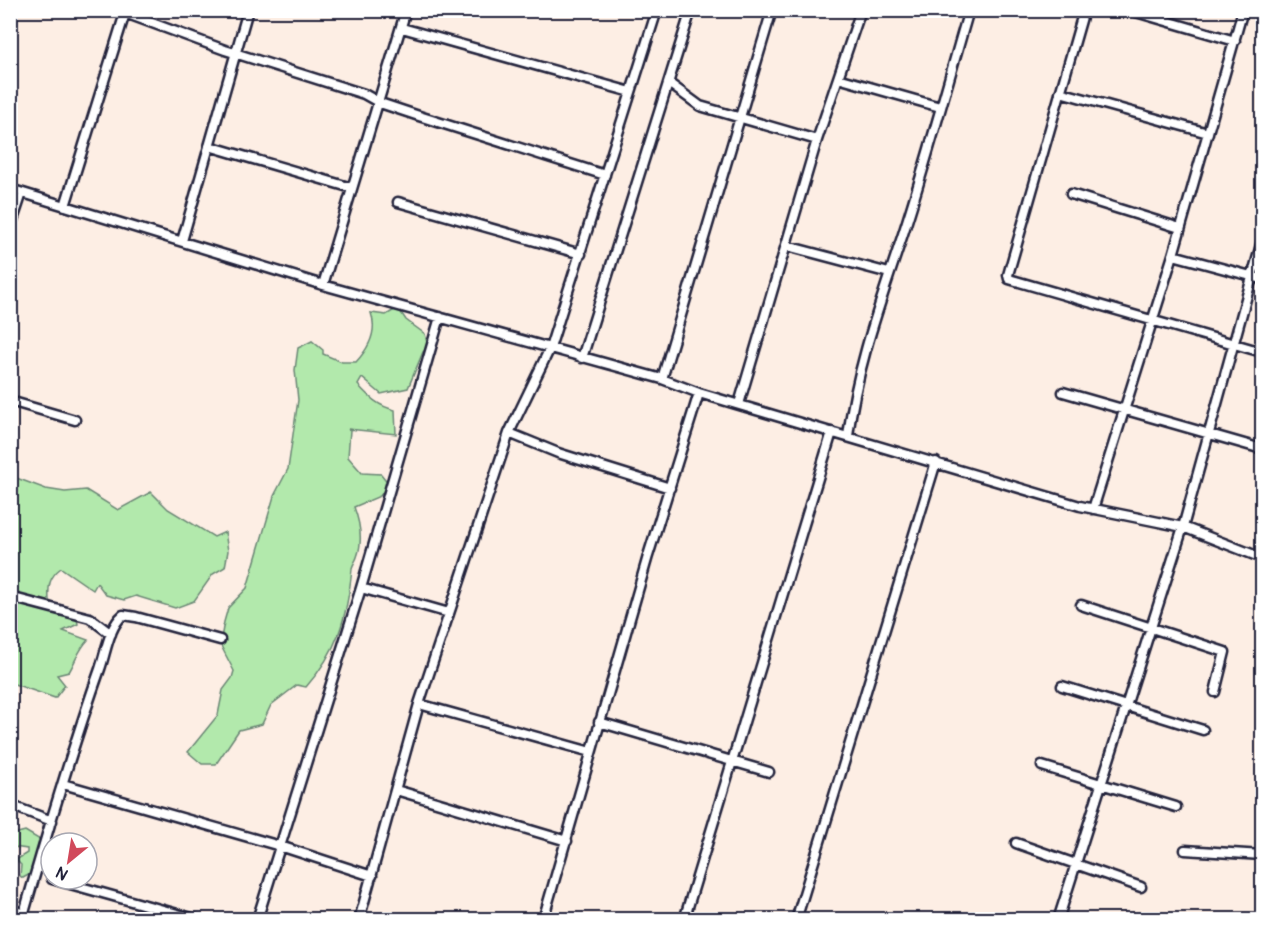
<svg xmlns="http://www.w3.org/2000/svg" width="1273" height="930" font-family="Pangolin,sans-serif">
<style>
.green{fill:#b2e9ac;stroke:#6a8674;stroke-width:1.5}
.lines{fill:none;stroke-linecap:round;stroke-linejoin:round}
.street-casing{stroke:#22223b;stroke-width:13}
.street{stroke:#fff;stroke-width:8}
</style>
<rect width="100%" height="100%" fill="#fdeee4"/>
<filter id="ink" filterUnits="userSpaceOnUse"><feTurbulence type="fractalNoise" baseFrequency=".0167" numOctaves="2"/><feDisplacementMap in="SourceGraphic" scale="12" xChannelSelector="R" yChannelSelector="G"/><feConvolveMatrix kernelMatrix="1 2 1 2 8 2 1 2 1" color-interpolation-filters="sRGB"/></filter>
<g filter="url(#ink)">
<path class="green" d="M 398,308 L 406,320 L 425,334 L 428,347 L 423,352 L 408,388 L 381,394 L 362,378 L 358,385 C 370,398 378,406 395,410 L 396,434 L 348,429 L 350,430 L 348,457 L 362,473 L 381,474 L 389,484 L 380,496 L 354,507 C 360,523 363,541 357,557 C 356,561 352,565 352,569 C 347,617 338,651 306,687 L 297,685 L 271,705 L 262,724 L 239,730 L 216,764 L 202,764 L 188,752 L 218,715 L 223,690 L 232,678 L 234,671 L 220,644 L 224,622 L 228,608 L 247,588 L 274,496 L 288,469 L 298,400 L 295,370 L 298,348 L 312,341 L 323,350 L 323,354 L 342,362 L 356,362 C 369,348 378,332 371,313 L 386,315 Z
M 11,476 L 46,489 L 65,492 L 86,490 L 118,510 L 151,492 L 168,509 L 214,537 L 225,532 L 228,551 L 225,567 L 213,574 L 194,601 L 175,608 L 136,596 L 124,600 L 106,595 L 97,583 L 93,590 L 61,568 C 49,577 48,586 49,601 L 76,614 L 78,624 L 63,631 L 88,640 C 79,649 76,660 69,672 L 57,675 L 65,685 L 55,698 L 11,683 Z
M 25,831 L 42,841 L 32,873 L 23,878 L 20,876 L 21,865 L 16,860 L 27,853 L 27,849 L 14,847 L 11,841 L 14,834 Z"/>
<g class="lines">
<defs>
<path id="street" d="M 1084,10 L 1008,275 L 1009,279 L 1262,352
M 1129,10 L 1235,41
M 125,13 L 225,50 L 364,94 L 380,103 L 419,116 L 605,175
M 402,28 L 631,92
M 838,78 L 940,107
M 670,84 L 700,106 L 817,140
M 1060,92 L 1208,133
M 209,146 L 352,188
M 10,189 L 323,285 L 662,379 L 699,393 L 1080,506 L 1183,527 L 1262,558
M 1071,194 L 1180,228
M 398,202 L 581,254
M 65,206 L 126,10
M 10,229 L 22,193
M 182,241 L 248,10
M 787,246 L 889,273
M 1173,255 L 1262,279
M 323,285 L 406,10
M 582,358 L 691,10
M 662,379 L 772,10
M 1063,392 L 1262,449
M 10,401 L 75,420
M 739,404 L 817,140 L 861,10
M 509,433 L 558,453 L 670,488
M 848,436 C 857,365 881,301 903,234 C 927,160 947,85 969,10
M 1093,509 L 1173,255 L 1243,10
M 361,588 L 449,613
M 10,597 L 90,618 L 111,634
M 1081,605 L 1225,652 L 1215,692
M 1062,686 L 1203,730
M 419,704 L 591,752
M 599,722 L 769,772
M 1042,766 L 1176,807
M 63,784 L 280,846 L 372,876
M 396,790 L 567,841
M 10,805 L 52,821
M 1016,843 L 1141,887
M 1185,850 L 1262,855
M 52,879 L 199,920
M 10,909 L 24,914
M 22,920 C 46,836 71,751 100,669 C 106,652 109,627 123,615 L 136,617 L 220,640
M 257,920 L 361,588 L 440,317
M 359,920 L 419,704 L 509,433 L 550,348 L 657,10
M 543,920 L 648,556 L 699,393
M 684,920 L 832,432
M 796,920 L 936,462
M 1058,920 L 1183,527 L 1262,241"/>
</defs>
<use href="#street" class="street-casing"/>
<use href="#street" class="street"/>
</g>
</g>
<rect width="1273" height="930" fill="none" stroke="#fff" stroke-width="36"/>
<rect x="18" y="18" width="1237" height="894" fill="none" stroke="#22223b" stroke-width="2" filter="url(#ink)"/>
<g transform="translate(69 861) rotate(210)"><circle r="28" fill="#ffffff" stroke="#a7a7b1" stroke-width="1.5"/>
<path d="M0-4.5L10 22L0 15L-10 22Z" fill="#d1495b"/>
<text y="-9" font-size="16" font-weight="bold" text-anchor="middle" fill="#22223b">N</text>
</g>
</svg>
